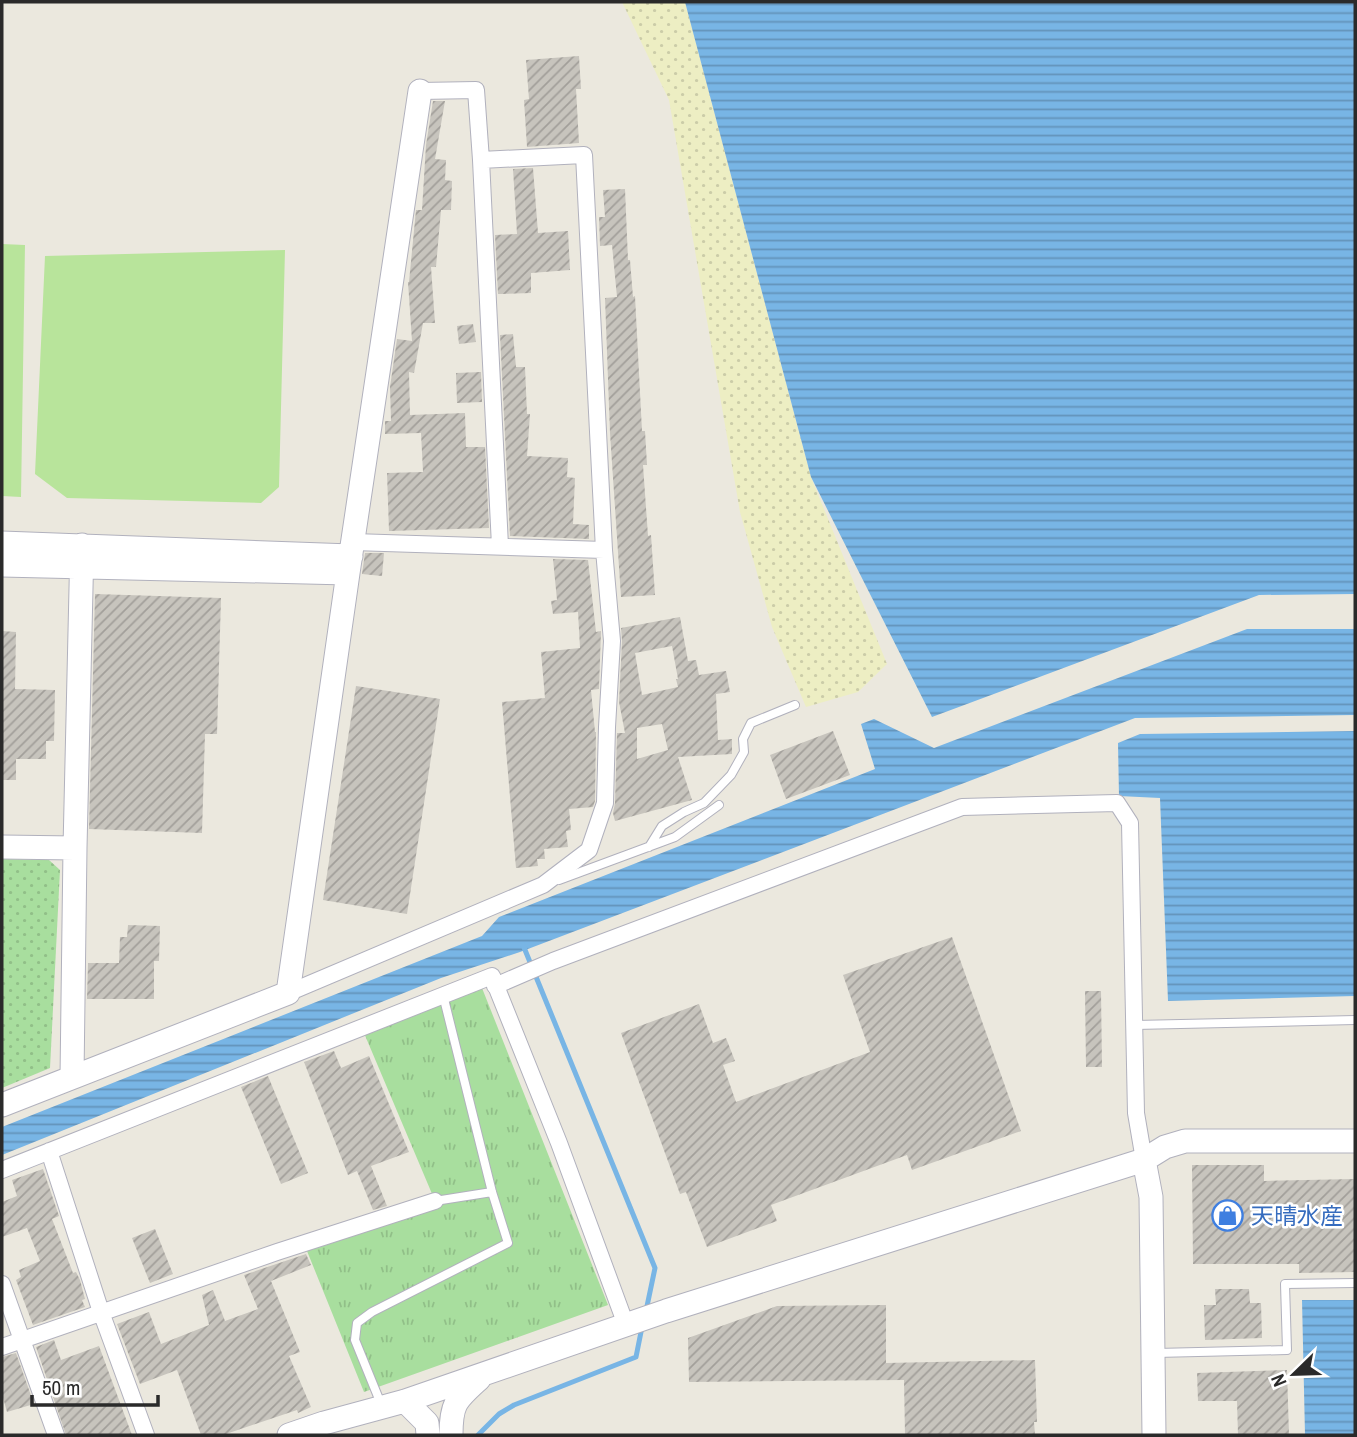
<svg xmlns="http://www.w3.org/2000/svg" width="1357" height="1437" font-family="'Archivo Narrow','Noto Sans JP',sans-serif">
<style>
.grass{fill:url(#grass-dots)}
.sand{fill:url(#sand-dots)}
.park{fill:url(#park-tufts)}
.pitch{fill:#b8e49b}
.water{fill:url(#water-rules)}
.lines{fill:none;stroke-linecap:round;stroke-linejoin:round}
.stream{stroke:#78b5e5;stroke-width:5}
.building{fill:url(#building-hatch);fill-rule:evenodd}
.lane-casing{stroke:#b1b1bd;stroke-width:10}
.street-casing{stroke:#b1b1bd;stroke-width:18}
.secondary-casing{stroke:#b1b1bd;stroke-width:25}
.lane{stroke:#fff;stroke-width:8}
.street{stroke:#fff;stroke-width:16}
.secondary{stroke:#fff;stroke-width:23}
.labels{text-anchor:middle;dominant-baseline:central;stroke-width:5;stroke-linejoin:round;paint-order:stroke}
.shop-label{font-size:23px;fill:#366cbe;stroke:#fff;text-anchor:start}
</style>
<defs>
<pattern id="grass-dots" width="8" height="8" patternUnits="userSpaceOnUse" patternTransform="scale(1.75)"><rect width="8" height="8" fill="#a8de9e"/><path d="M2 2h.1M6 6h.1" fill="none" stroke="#91bf88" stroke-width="1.8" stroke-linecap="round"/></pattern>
<pattern id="sand-dots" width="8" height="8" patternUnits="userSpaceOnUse" patternTransform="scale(1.75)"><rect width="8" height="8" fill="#edeec3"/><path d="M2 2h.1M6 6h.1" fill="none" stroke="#cbcca8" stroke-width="1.8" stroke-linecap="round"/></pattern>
<pattern id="park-tufts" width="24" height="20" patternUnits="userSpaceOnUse" patternTransform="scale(1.75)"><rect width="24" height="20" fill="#a8de9e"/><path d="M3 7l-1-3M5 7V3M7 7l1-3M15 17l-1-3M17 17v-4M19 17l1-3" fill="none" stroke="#91bf88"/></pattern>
<pattern id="water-rules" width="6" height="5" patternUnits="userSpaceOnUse" patternTransform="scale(1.75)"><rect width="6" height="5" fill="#78b5e5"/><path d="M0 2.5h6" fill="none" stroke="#6393ba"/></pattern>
<pattern id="building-hatch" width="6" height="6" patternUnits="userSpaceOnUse" patternTransform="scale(1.75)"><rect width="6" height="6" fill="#c7c4bd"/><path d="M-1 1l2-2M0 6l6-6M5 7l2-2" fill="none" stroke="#a29f9a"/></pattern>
</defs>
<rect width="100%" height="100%" fill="#ebe8de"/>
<path class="grass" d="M 2,859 L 49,860 L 60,870 L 50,1068 L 2,1088 Z"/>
<path class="sand" d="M 622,2 L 685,2 L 811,477 L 887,664 L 858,692 L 806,707 L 772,627 L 740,512 L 669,100 Z"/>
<path class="park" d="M 482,988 L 608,1305 L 364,1392 L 307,1251 L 438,1208 L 364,1033 Z"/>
<path class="pitch" d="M 2,244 L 25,245 L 21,497 L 2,496 Z
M 285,250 L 279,487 L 261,503 L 67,498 L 35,474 L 45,256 Z"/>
<path class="water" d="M 685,2 L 1355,2 L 1355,594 L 1259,595 L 932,717 L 811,477 Z
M 1247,629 L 1355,629 L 1355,715 L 1135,718 L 520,952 L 441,978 L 2,1155 L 2,1127 L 482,936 L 499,917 L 875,769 L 861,724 L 874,719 L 934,748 Z
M 1355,731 L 1355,996 L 1168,1001 L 1160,798 L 1119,796 L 1118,743 L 1140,734 Z
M 1302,1300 L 1355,1300 L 1355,1435 L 1305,1435 Z"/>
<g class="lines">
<path class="stream" d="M 523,945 L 655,1268 L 646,1311
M 478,1435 L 499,1414 L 514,1405 L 636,1357 L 642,1327"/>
</g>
<path class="building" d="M 579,56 L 581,89 L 576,89 L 579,143 L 527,147 L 524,100 L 529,99 L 526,60 Z
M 433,101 L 445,101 L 435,159 L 446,160 L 445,180 L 452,181 L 451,210 L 441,210 L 436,267 L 431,267 L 435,323 L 423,323 L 414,373 L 409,372 L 410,415 L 465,413 L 466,447 L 485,447 L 489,528 L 389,531 L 387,473 L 423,472 L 421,433 L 385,434 L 385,421 L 391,421 L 390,387 L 397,339 L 412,341 L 408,282 L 409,282 L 416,210 L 422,210 L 426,145 Z
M 533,168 L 538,233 L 568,231 L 570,270 L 531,273 L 531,293 L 498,294 L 495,235 L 517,234 L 513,169 Z
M 625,189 L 628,260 L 630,260 L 633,297 L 635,296 L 642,431 L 645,431 L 647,465 L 643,465 L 648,536 L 651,535 L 655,595 L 621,597 L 610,433 L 605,298 L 617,297 L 612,245 L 600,246 L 599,217 L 605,217 L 603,190 Z
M 473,324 L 476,342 L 459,344 L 457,326 Z
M 513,334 L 516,367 L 525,367 L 527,414 L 530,414 L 527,456 L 568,458 L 567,477 L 575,478 L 573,524 L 589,525 L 589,539 L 510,536 L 500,335 Z
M 481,372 L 482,402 L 457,403 L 456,373 Z
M 365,553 L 384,553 L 382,576 L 362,574 Z
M 553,559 L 588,560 L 596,632 L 601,631 L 599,689 L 591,690 L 595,732 L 596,732 L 595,801 L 593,807 L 569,809 L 571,830 L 566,831 L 568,847 L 544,849 L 545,859 L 537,859 L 538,866 L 516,868 L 502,702 L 545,698 L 541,652 L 580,648 L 578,612 L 553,614 L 551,601 L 557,600 Z
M 95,594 L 221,598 L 217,734 L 205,734 L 202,833 L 89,829 Z
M 680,617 L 688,661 L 696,660 L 699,675 L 726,671 L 730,692 L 716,694 L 718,740 L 732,739 L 732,754 L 678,757 L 692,800 L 615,821 L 613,813 L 615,803 L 617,733 L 625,733 L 619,702 L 622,641 L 621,628 ZM 672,646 L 678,679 L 676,679 L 678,687 L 642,695 L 635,653 ZM 662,724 L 668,750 L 637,759 L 637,728 Z
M 2,631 L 16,632 L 15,689 L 55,690 L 54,741 L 46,741 L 46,759 L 16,759 L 16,780 L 2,780 Z
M 356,686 L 440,699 L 407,914 L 323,900 Z
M 833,731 L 850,775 L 786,799 L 770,755 Z
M 128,925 L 160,926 L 159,961 L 154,961 L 154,999 L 87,999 L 88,963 L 119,963 L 120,937 L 127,937 Z
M 952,937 L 1021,1131 L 912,1170 L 907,1155 L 771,1205 L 777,1221 L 707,1247 L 686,1192 L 680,1194 L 621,1033 L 699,1004 L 713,1043 L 726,1038 L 735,1061 L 723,1065 L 736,1102 L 870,1052 L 843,975 Z
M 1085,991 L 1101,991 L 1102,1067 L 1086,1067 Z
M 334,1051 L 341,1068 L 369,1056 L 409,1152 L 371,1166 L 387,1206 L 373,1210 L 357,1171 L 348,1175 L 304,1062 Z
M 268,1076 L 308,1173 L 281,1184 L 241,1087 Z
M 1192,1165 L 1264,1165 L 1264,1181 L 1355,1179 L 1355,1272 L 1299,1273 L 1299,1264 L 1193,1264 Z
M 43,1169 L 59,1216 L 52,1219 L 73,1273 L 76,1272 L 80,1280 L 85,1299 L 82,1300 L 85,1307 L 33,1325 L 16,1280 L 21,1277 L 19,1270 L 40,1261 L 27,1228 L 2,1237 L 2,1202 L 17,1196 L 12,1180 Z
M 155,1229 L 173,1274 L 150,1283 L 132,1238 Z
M 306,1254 L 311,1265 L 271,1281 L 300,1352 L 289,1356 L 311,1407 L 298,1413 L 297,1410 L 223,1435 L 201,1435 L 177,1370 L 140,1384 L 117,1324 L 149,1312 L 161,1344 L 209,1325 L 202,1295 L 213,1290 L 225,1321 L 258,1309 L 244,1275 Z
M 1215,1289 L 1249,1289 L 1250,1303 L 1261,1303 L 1262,1338 L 1205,1340 L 1204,1305 L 1216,1305 Z
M 886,1305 L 886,1363 L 1035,1360 L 1037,1422 L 1034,1422 L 1035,1435 L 905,1435 L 904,1380 L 689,1382 L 688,1338 L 777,1306 Z
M 54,1340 L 61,1360 L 99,1346 L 132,1435 L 66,1435 L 36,1347 Z
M 16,1353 L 34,1404 L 7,1412 L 2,1394 L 2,1357 Z
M 1287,1370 L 1289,1435 L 1238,1435 L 1237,1401 L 1198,1401 L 1197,1373 Z"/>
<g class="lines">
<defs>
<path id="lane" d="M 649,847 L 662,826 L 684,812 L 704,803 L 731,775 L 744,752 L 743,739 L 751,723 L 795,705
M 559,880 L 675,837 L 719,805
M 1135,1025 L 1355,1020
M 435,1201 L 492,1192
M 1156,1353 L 1287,1350 L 1285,1284 L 1355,1283
M 381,1404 L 355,1340 L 357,1323 L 372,1312 L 508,1243 L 492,1192 L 443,995"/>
<path id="street" d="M 420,91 L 476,90 L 481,160 L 500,546
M 353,542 L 604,550
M 495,986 L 553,961 L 962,807 L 1117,803 L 1130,823 L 1136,1113 L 1144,1160
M 288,993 L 543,885 L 589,850 L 605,803 L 607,727 L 612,641 L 604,550 L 584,155 L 481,160
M 49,1151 L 101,1312 L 146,1435
M 2,1170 L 492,976 L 559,1143 L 626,1325
M 2,1284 L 56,1435
M 2,1347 L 277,1252 L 435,1201"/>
<path id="secondary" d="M 2,543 L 351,556
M 2,565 L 348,573
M 2,847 L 75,848
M 72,1077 L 75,848 L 82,545
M 2,1105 L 288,993 L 348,573 L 420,91
M 1144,1160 L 1165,1147 L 1185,1141 L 1355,1141
M 405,1401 L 427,1423 L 428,1435
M 289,1435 L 324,1423 L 405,1401 L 666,1311 L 1144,1160 L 1151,1197 L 1154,1435
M 451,1435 C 451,1403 456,1400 479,1379"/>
</defs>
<use href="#lane" class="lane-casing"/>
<use href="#street" class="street-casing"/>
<use href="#secondary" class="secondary-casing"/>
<use href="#lane" class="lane"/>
<use href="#street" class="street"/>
<use href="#secondary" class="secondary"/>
</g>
<defs>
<symbol id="shop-ring" viewBox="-11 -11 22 22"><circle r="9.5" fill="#fff" stroke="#3f7fe0" stroke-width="1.5"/><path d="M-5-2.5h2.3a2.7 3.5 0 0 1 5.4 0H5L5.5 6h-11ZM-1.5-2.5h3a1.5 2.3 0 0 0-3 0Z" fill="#3f7fe0"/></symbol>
</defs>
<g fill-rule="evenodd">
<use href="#shop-ring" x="1210" y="1198" width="35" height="35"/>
</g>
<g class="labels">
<g class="shop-label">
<text x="1251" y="1215">天晴水産</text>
</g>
</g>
<rect width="1357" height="1437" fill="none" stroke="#2a2a2a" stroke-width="7"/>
<g transform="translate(1294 1374) rotate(247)" stroke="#ffffff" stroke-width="5" paint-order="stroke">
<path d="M0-5L12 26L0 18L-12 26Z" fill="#2a2a2a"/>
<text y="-10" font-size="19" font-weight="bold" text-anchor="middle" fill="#2a2a2a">N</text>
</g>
<path d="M32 1395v10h126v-10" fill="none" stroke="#2a2a2a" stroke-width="3.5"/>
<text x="42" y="1395" font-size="21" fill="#2a2a2a" stroke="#ffffff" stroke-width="5" paint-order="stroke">50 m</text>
</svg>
